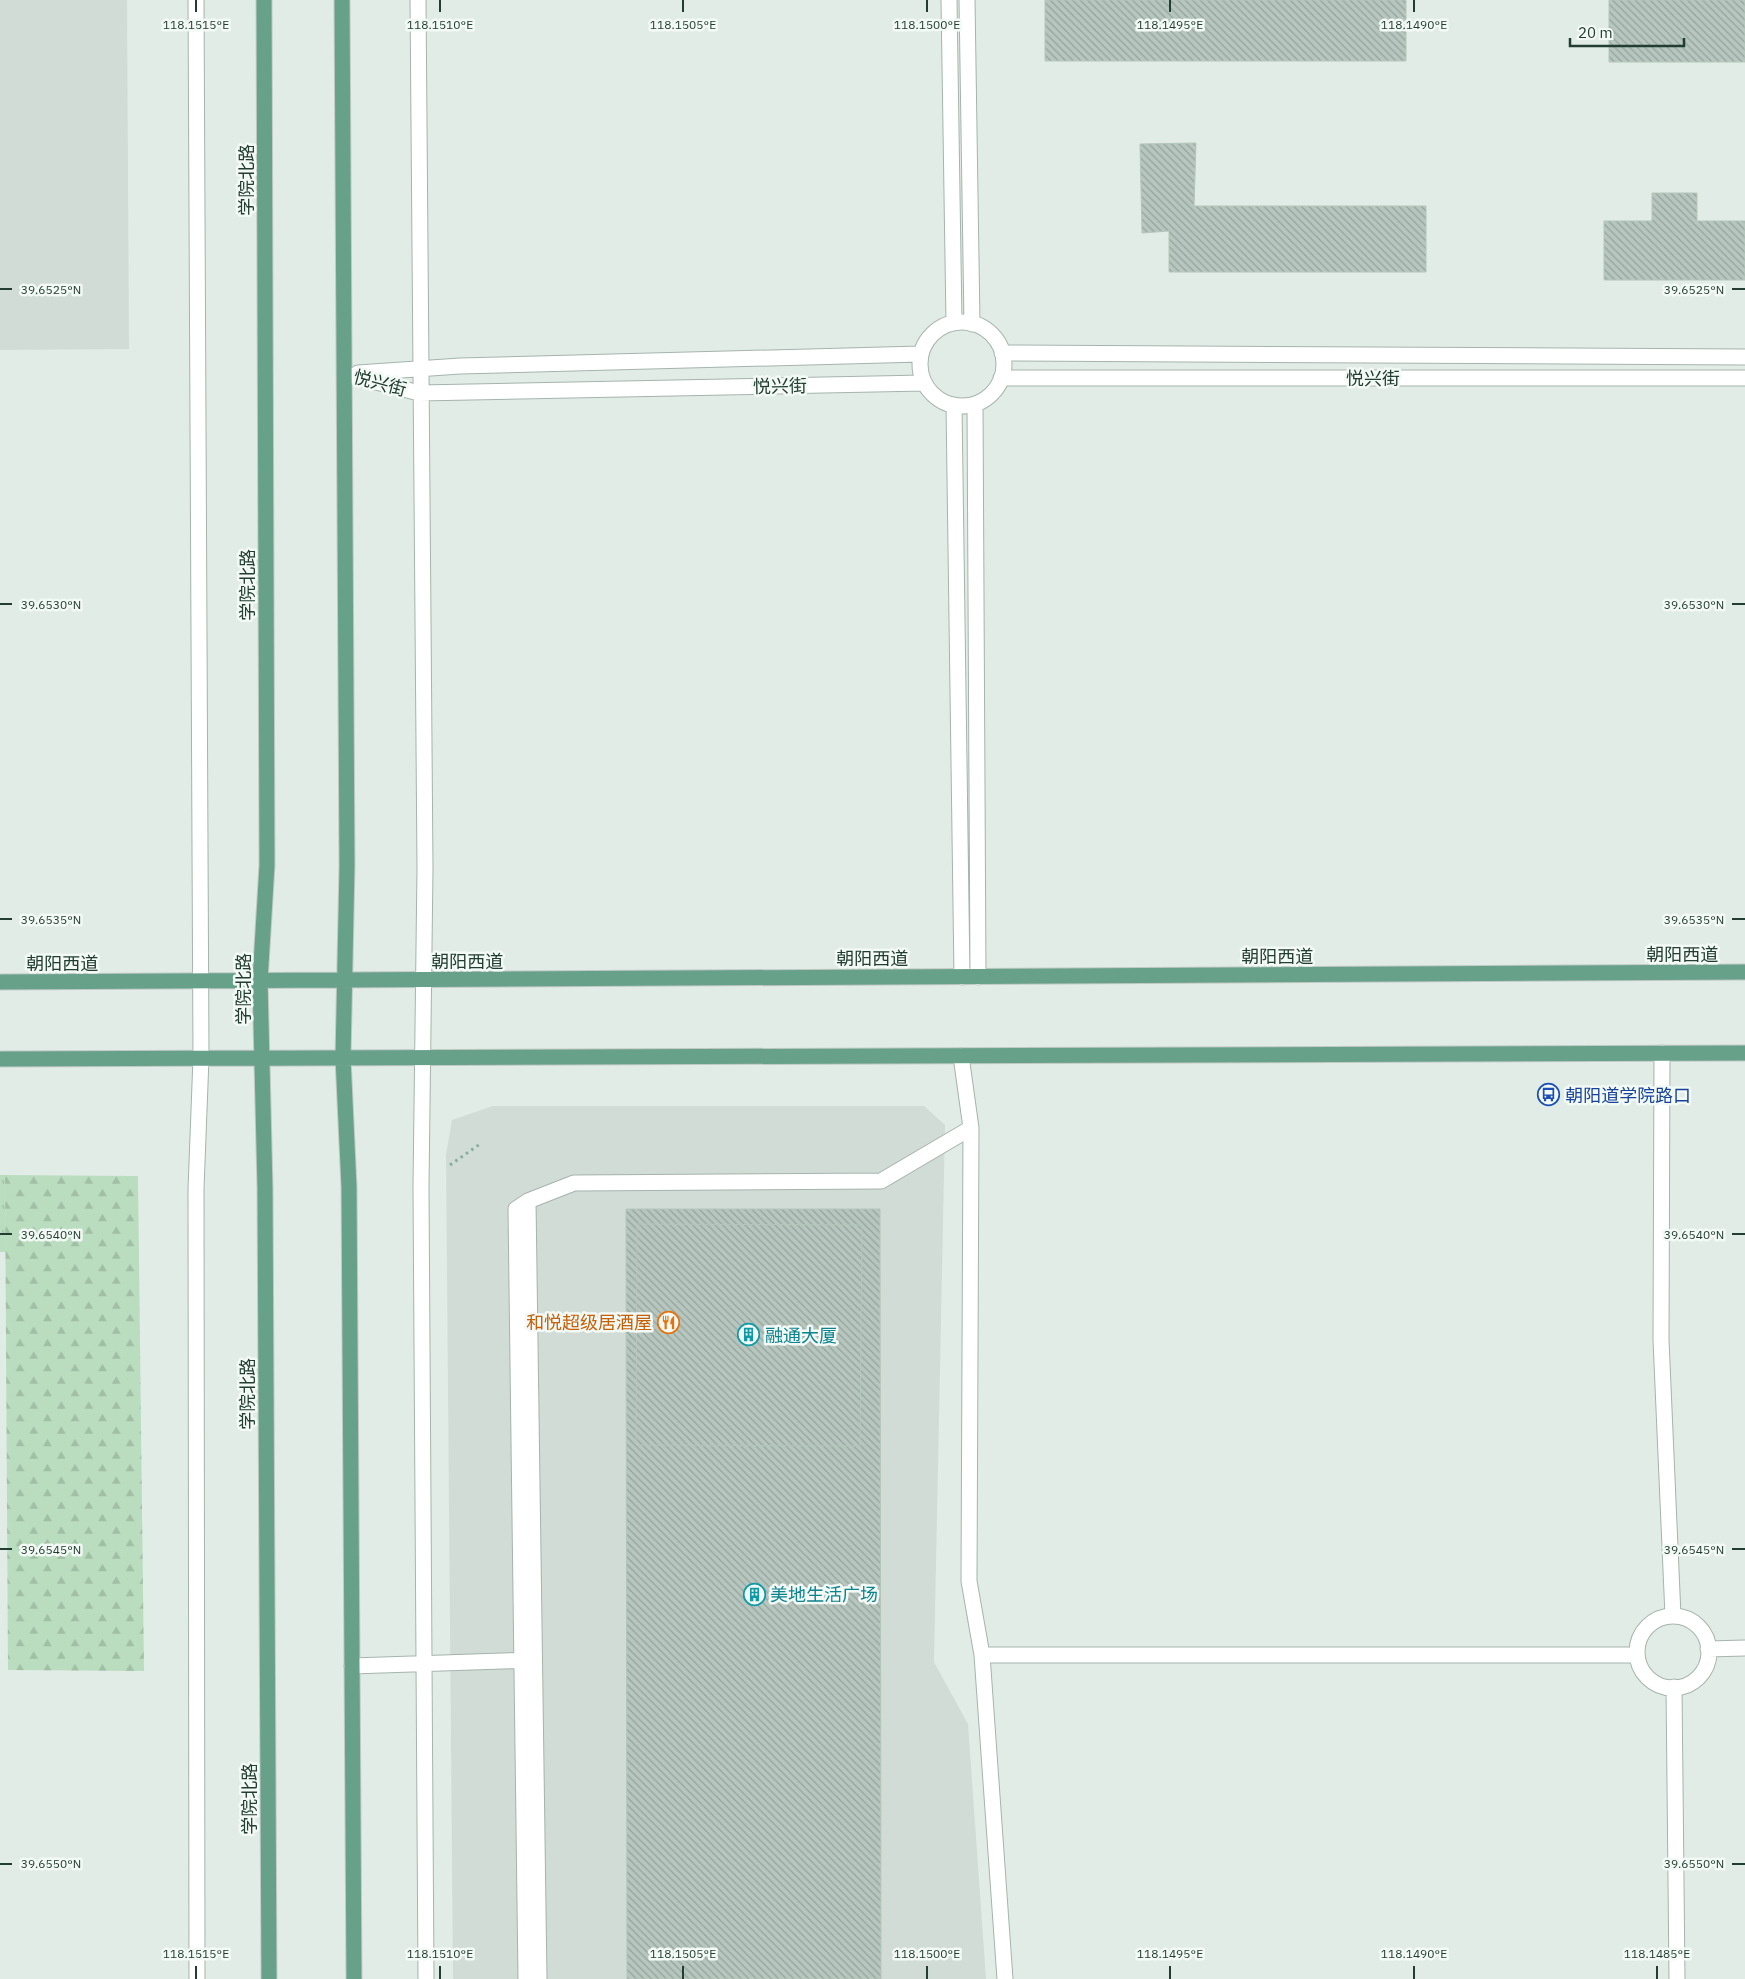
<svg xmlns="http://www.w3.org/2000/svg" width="1745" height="1979" font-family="'IBM Plex Sans','Noto Sans SC',sans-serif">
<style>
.built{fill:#d0dcd5}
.grass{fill:url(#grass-tufts)}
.forest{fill:url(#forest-firs)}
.building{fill:url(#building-back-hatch);stroke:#b4c6bc}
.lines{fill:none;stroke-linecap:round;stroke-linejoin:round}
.minor-casing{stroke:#a5b4ac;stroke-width:17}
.major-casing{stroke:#c1c9c6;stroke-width:17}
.path{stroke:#83af9b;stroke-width:3;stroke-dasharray:2.5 4;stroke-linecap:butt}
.minor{stroke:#fff;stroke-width:15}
.major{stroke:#67a18a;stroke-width:15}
.ticks{fill:none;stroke:#223d32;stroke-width:2}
.labels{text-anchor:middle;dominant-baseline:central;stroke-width:5;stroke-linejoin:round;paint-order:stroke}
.street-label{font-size:18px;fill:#223d32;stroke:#f3f9f5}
.transit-label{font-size:18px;fill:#164399;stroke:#f3f9f5;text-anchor:start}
.food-label{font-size:18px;fill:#c56008;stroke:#f3f9f5;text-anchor:end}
.culture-label{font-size:18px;fill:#0d838f;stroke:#f3f9f5;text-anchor:start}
.ticks-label{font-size:12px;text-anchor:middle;fill:#223d32;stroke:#f3f9f5;stroke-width:5;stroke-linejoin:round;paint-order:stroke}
</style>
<defs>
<pattern id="grass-tufts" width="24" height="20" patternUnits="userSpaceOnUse" patternTransform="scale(1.25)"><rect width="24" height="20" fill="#bbddbf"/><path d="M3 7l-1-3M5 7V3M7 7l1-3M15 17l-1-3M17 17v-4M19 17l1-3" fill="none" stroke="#a0bfa5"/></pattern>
<pattern id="forest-firs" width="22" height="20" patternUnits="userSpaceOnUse" patternTransform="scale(1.25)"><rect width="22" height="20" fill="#bbddbf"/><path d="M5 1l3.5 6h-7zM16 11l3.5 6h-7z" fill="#a0bfa5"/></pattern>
<pattern id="building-back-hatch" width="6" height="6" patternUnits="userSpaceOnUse" patternTransform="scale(1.25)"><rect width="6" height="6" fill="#b7c7bf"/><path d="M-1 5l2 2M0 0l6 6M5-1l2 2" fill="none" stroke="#94a39c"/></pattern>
</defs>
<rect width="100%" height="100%" fill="#e2ece6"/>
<path class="built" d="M 0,0 L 127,0 L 129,349 L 0,350 Z
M 493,1106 L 924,1106 L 945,1125 L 934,1662 L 968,1724 L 986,1979 L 453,1979 L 446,1155 L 452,1120 Z"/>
<path class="grass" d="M 0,1175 L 5,1175 L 6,1252 L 0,1252 Z"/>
<path class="forest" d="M 5,1175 L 138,1176 L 144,1671 L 8,1670 Z"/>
<path class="building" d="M 1045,0 L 1406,0 L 1406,61 L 1045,61 Z
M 1609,0 L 1745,0 L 1745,62 L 1609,62 Z
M 1196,143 L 1194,206 L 1426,206 L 1426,272 L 1169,272 L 1169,231 L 1142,233 L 1140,144 Z
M 1652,193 L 1697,193 L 1697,221 L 1745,221 L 1745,280 L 1604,280 L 1604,221 L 1652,221 Z
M 626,1209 L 880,1209 L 881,1979 L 627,1979 Z
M 637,1224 L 862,1225 L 860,1446 L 636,1445 Z"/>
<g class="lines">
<defs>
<path id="minor" d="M 196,0 L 201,1058 L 196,1189 L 197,1979
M 418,0 L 425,868 L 421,1186 L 426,1979
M 949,0 L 954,323
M 967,0 L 972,324
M920 364a42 42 0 1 1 84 0a42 42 0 1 1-84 0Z
M 1002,353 L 1745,357
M 358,373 L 460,366 L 921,354
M 345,374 L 419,393 L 924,383
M 1001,378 L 1745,378
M 975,404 L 978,977
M 954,405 L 962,977
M 1662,1053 L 1661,1340 L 1673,1616
M 961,1056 L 971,1128 L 969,1581 L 982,1655 L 1005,1979
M 528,1201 L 539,1979
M1637 1652a36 36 0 1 1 72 0a36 36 0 1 1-72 0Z
M 1708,1649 L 1745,1648
M 982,1655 L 1637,1655
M 352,1666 L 530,1660
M 1674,1687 L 1677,1979
M 526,1979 L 516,1209 L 528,1201 L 574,1183 L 881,1181 L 971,1128"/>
<path id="major" d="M 264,0 L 267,865 L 260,981 L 265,1188 L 269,1979
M 342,0 L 347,866 L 343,1058 L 349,1187 L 354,1979
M 0,982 L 1745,972
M 0,1059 L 1745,1053"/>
</defs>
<use href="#minor" class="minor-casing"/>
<use href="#major" class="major-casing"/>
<path class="path" d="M 450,1165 L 480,1144"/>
<use href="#minor" class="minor"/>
<use href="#major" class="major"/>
</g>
<path class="ticks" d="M 196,0 L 196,12M 440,0 L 440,12M 683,0 L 683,12M 927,0 L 927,12M 1170,0 L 1170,12M 1414,0 L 1414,12M 0,289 L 12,289M 1732,289 L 1745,289M 0,604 L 12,604M 1732,604 L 1745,604M 0,919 L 12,919M 1732,919 L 1745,919M 0,1234 L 12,1234M 1732,1234 L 1745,1234M 0,1549 L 12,1549M 1732,1549 L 1745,1549M 0,1864 L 12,1864M 1732,1864 L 1745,1864M 196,1966 L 196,1979M 440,1966 L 440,1979M 683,1966 L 683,1979M 927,1966 L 927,1979M 1170,1966 L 1170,1979M 1414,1966 L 1414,1979M 1657,1966 L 1657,1979"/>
<defs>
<symbol id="bus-ring" viewBox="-11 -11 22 22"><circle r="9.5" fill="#f3f9f5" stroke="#1a4fb4" stroke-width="1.5"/><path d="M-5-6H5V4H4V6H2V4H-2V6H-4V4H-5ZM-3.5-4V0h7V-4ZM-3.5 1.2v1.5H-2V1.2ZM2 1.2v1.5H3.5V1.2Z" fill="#1a4fb4"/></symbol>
<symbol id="restaurant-ring" viewBox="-11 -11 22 22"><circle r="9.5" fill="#f3f9f5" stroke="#e8710a" stroke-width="1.5"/><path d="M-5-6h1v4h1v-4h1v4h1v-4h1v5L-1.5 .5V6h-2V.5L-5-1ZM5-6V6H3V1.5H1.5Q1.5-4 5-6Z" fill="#e8710a"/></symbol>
<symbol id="building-ring" viewBox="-11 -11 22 22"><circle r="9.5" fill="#f3f9f5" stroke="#0f9aa8" stroke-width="1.5"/><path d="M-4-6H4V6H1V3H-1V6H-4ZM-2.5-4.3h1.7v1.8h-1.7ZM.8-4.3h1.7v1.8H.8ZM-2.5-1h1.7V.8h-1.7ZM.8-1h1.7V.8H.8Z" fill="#0f9aa8"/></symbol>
</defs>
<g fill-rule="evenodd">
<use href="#bus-ring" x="1536" y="1082" width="25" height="25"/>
<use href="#restaurant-ring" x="656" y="1310" width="25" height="25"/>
<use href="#building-ring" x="736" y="1322" width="25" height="25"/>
<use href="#building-ring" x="742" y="1582" width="25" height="25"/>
</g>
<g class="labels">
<g class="street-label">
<text transform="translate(246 180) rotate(-90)">学院北路</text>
<text x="1373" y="378">悦兴街</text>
<text transform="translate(380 383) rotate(15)">悦兴街</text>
<text transform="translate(780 386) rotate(-1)">悦兴街</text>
<text transform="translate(247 585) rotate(-90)">学院北路</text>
<text x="1682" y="954">朝阳西道</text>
<text x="1277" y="956">朝阳西道</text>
<text x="872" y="958">朝阳西道</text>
<text x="467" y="961">朝阳西道</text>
<text x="62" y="963">朝阳西道</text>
<text transform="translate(243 989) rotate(-90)">学院北路</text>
<text transform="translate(247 1394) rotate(-90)">学院北路</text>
<text transform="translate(249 1799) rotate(-90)">学院北路</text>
</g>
<g class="transit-label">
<text x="1565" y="1095">朝阳道学院路口</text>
</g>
<g class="food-label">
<text x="652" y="1322">和悦超级居酒屋</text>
</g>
<g class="culture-label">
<text x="765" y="1335">融通大厦</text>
<text x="770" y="1594">美地生活广场</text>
</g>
</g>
<g class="ticks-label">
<text x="196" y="29">118.1515°E</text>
<text x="440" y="29">118.1510°E</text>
<text x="683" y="29">118.1505°E</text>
<text x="927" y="29">118.1500°E</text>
<text x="1170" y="29">118.1495°E</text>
<text x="1414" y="29">118.1490°E</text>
<text x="1694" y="294">39.6525°N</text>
<text x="51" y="294">39.6525°N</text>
<text x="1694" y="609">39.6530°N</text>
<text x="51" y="609">39.6530°N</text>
<text x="1694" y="924">39.6535°N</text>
<text x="51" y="924">39.6535°N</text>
<text x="1694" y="1239">39.6540°N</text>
<text x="51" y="1239">39.6540°N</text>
<text x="1694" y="1554">39.6545°N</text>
<text x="51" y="1554">39.6545°N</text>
<text x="51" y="1868">39.6550°N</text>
<text x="1694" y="1868">39.6550°N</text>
<text x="196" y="1958">118.1515°E</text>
<text x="440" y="1958">118.1510°E</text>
<text x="683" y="1958">118.1505°E</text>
<text x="927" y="1958">118.1500°E</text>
<text x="1170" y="1958">118.1495°E</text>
<text x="1414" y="1958">118.1490°E</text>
<text x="1657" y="1958">118.1485°E</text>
</g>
<path d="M1570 38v8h114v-8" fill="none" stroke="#223d32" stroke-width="2.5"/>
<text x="1578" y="38" font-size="15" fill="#223d32" stroke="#f3f9f5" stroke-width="4" paint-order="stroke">20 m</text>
</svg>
